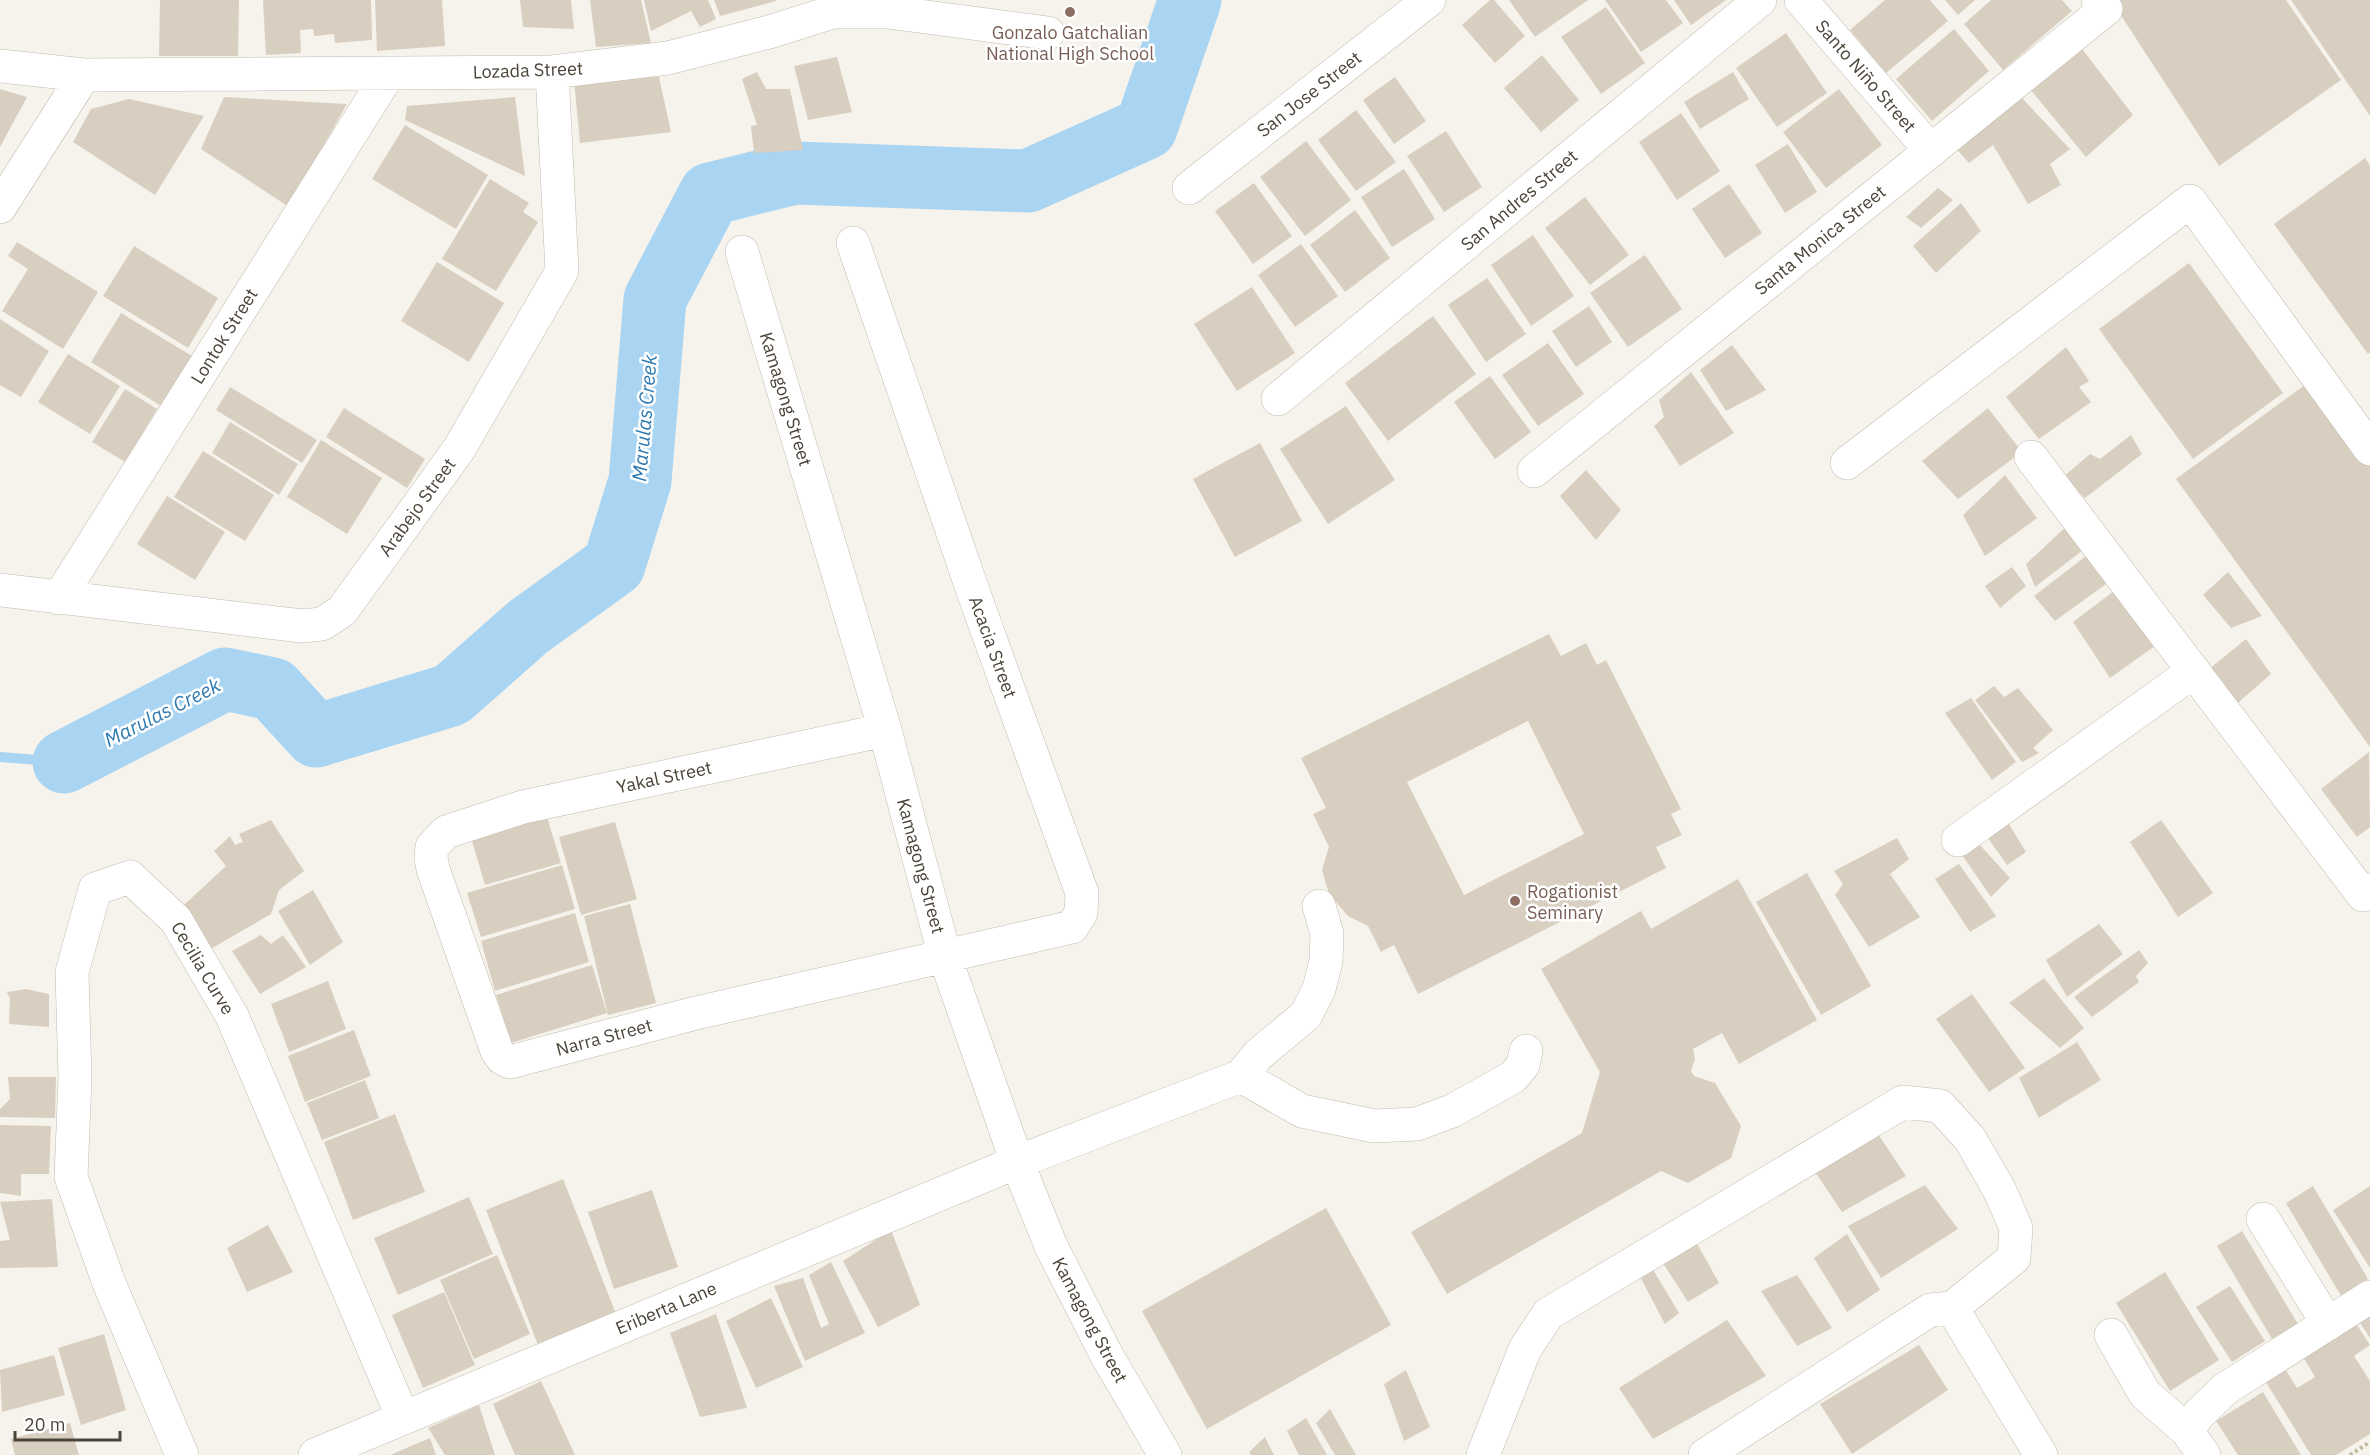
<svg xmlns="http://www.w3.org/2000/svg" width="2370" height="1455" font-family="'IBM Plex Sans',sans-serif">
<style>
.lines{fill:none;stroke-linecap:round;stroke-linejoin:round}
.stream{stroke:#a9d4f2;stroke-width:10}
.river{stroke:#a9d4f2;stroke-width:63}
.building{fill:#d8cfc1;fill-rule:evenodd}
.minor-casing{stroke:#c2bbae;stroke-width:34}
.path{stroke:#c4b79f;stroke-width:4;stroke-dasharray:3 3;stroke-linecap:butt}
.minor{stroke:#fff;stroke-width:33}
.education-dot{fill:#8d6e63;stroke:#fff;stroke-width:2}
.labels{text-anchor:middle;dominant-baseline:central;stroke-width:5;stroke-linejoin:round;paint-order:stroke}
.education-label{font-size:18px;fill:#785e54;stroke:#fff}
.street-label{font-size:18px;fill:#4b4439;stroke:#fff}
.water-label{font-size:20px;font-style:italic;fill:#2e7ab2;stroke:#fff}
</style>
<rect width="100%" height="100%" fill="#f6f3ec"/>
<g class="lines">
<path class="stream" d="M 0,757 L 64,762"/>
<path class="river" d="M 64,762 L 225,679 L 273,689 L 316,736 L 451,695 L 528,627 L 614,565 L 640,481 L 655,299 L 710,194 L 795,173 L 1028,181 L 1146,128 L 1190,0"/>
</g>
<path class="building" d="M 160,0 L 239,0 L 238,56 L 159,56 Z
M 263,0 L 371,0 L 372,40 L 335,43 L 334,34 L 314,36 L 313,29 L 300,30 L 301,53 L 266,55 Z
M 375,0 L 442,0 L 445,46 L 377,51 Z
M 520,0 L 571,0 L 574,29 L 523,27 Z
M 590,0 L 641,0 L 651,43 L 596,47 Z
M 644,0 L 708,0 L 716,19 L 700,27 L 691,11 L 651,31 Z
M 714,0 L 776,0 L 776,1 L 720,16 Z
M 1490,0 L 1494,0 L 1525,36 L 1495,63 L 1462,25 Z
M 1509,0 L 1588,0 L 1535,37 Z
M 1605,0 L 1666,0 L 1683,23 L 1641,52 Z
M 1674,0 L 1726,0 L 1691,25 Z
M 1885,0 L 1930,0 L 1948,21 L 1886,73 L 1850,30 Z
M 1945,0 L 1975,0 L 1958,15 Z
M 1991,0 L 2062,0 L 2072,11 L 2003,70 L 1964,24 Z
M 2111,0 L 2286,0 L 2341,80 L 2219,166 Z
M 2291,0 L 2370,0 L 2370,116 Z
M 1606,7 L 1645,63 L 1601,94 L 1561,37 Z
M 1954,29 L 1989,71 L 1932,121 L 1896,79 Z
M 1786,33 L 1827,93 L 1777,127 L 1736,68 Z
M 2076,41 L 2133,115 L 2086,157 L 2025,83 Z
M 1542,55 L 1579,100 L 1541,132 L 1504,88 Z
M 837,57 L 852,112 L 808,120 L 794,66 Z
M 757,72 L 766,89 L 790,89 L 803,150 L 754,153 L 751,126 L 757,125 L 742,79 Z
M 1733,72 L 1749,99 L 1700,129 L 1684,102 Z
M 659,77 L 671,132 L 580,143 L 574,80 Z
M 1395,77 L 1426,121 L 1394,144 L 1363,100 Z
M 0,89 L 27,97 L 0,147 Z
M 1839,89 L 1882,145 L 1826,188 L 1783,132 Z
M 224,97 L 347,104 L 289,207 L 201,149 Z
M 515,97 L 525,176 L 405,120 L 407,106 Z
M 2022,98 L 2070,149 L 2050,164 L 2061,185 L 2028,204 L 1993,145 L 1969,163 L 1954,146 Z
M 129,99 L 204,116 L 155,195 L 73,142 L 91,109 Z
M 1356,110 L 1396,162 L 1356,191 L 1318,140 Z
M 1681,113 L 1720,171 L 1677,200 L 1639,142 Z
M 405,125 L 488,175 L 456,229 L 372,179 Z
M 1446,131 L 1482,187 L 1444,212 L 1407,156 Z
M 1306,141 L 1351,200 L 1305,236 L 1260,177 Z
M 1788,144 L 1817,192 L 1785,213 L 1755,165 Z
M 2365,158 L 2370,166 L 2370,352 L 2368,354 L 2274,224 Z
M 1404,169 L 1435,219 L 1392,247 L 1361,197 Z
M 490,179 L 529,203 L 523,212 L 538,222 L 496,291 L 442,259 Z
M 1254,183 L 1292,236 L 1253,264 L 1215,211 Z
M 1729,184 L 1762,233 L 1725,258 L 1692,209 Z
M 1938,188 L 1953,200 L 1921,228 L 1906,217 Z
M 1585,197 L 1629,255 L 1590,285 L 1545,228 Z
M 1961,203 L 1981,231 L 1936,273 L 1913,246 Z
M 1355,210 L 1390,258 L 1345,292 L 1310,245 Z
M 1533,235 L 1574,296 L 1531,326 L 1491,265 Z
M 17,242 L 98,292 L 63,349 L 2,311 L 28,269 L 8,256 Z
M 1301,244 L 1338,296 L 1295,327 L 1258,275 Z
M 134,246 L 218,298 L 188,348 L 103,296 Z
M 1645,255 L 1682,309 L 1628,347 L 1590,293 Z
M 437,262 L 504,303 L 469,362 L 401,321 Z
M 2189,263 L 2283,393 L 2193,459 L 2099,329 Z
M 1487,278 L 1526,334 L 1486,362 L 1448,305 Z
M 1252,287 L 1295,353 L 1237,391 L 1194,324 Z
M 1589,306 L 1612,342 L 1576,367 L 1552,331 Z
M 121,313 L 192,356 L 161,406 L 91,362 Z
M 1433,316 L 1476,374 L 1388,441 L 1345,383 Z
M 0,319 L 49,351 L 21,397 L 0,385 Z
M 1548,343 L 1584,394 L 1538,426 L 1502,375 Z
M 1732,345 L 1766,390 L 1726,411 L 1700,370 Z
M 2066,347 L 2089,381 L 2079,387 L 2091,402 L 2039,439 L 2006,397 Z
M 68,354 L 120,386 L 90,434 L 38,402 Z
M 1691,372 L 1734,433 L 1680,466 L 1654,426 L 1664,417 L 1659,400 Z
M 1490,376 L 1531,432 L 1495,459 L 1454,402 Z
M 2309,382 L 2370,465 L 2370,747 L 2176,479 Z
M 230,387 L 317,440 L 302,463 L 216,410 Z
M 125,389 L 157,409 L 125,462 L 92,442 Z
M 1346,406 L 1395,480 L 1328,524 L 1280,449 Z
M 344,408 L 425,459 L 407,488 L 326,437 Z
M 1988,408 L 2022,452 L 1958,499 L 1922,461 Z
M 230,422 L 298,464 L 279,495 L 212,453 Z
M 2131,435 L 2142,454 L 2085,498 L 2063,477 L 2090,454 L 2100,459 Z
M 321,440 L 382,478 L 347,534 L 287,497 Z
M 1260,443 L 1302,521 L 1235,557 L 1193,479 Z
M 203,451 L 274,495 L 245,541 L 174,497 Z
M 1586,470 L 1621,510 L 1596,540 L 1560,496 Z
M 2005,475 L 2037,518 L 1985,556 L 1963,515 Z
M 167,496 L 225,532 L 195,580 L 137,544 Z
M 2070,523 L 2087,547 L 2035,587 L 2026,564 Z
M 2090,553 L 2113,579 L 2055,621 L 2034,596 Z
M 2012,567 L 2026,586 L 2000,608 L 1985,586 Z
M 2228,572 L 2262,616 L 2231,628 L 2203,595 Z
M 2118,588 L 2162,641 L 2110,678 L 2073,622 Z
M 1549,634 L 1561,656 L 1586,643 L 1597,665 L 1606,660 L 1681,809 L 1671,814 L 1682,835 L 1656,847 L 1666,868 L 1418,994 L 1394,945 L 1381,952 L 1368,926 L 1348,916 L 1329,894 L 1322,870 L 1329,847 L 1313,814 L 1326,808 L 1301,758 ZM 1528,721 L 1584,834 L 1464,895 L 1407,782 Z
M 2246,639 L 2271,674 L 2232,708 L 2208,670 Z
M 1994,686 L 2004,697 L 2018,688 L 2053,730 L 2033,748 L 2039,753 L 2022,762 L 1975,700 Z
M 1971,698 L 2016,762 L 1992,780 L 1945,713 Z
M 2369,752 L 2370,827 L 2357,837 L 2321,789 Z
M 547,817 L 561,863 L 485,885 L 472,841 Z
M 271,820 L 304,871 L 279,890 L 271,914 L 209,950 L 184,905 L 226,866 L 214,851 L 230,836 L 235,845 L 243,842 L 239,834 Z
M 2161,820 L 2213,893 L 2178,917 L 2130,842 Z
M 2007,821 L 2026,852 L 2007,865 L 1985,834 Z
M 615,822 L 637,899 L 581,915 L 559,837 Z
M 1897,838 L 1909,859 L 1890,874 L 1920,917 L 1869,947 L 1835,895 L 1843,884 L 1834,871 Z
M 1979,844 L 2010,878 L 1991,897 L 1962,855 Z
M 1959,864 L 1996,916 L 1970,932 L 1935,879 Z
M 562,865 L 575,909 L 481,937 L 467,893 Z
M 1807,873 L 1871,986 L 1821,1015 L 1756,902 Z
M 1738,879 L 1817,1020 L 1739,1064 L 1722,1033 L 1693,1049 L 1695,1059 L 1691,1071 L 1694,1076 L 1715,1083 L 1741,1126 L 1731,1158 L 1688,1183 L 1661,1171 L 1447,1294 L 1411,1232 L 1582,1133 L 1600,1072 L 1541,969 L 1641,911 L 1651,929 Z
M 313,890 L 343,942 L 310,965 L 278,911 Z
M 630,904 L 656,1003 L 608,1015 L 584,916 Z
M 575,913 L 589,962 L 495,991 L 481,941 Z
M 2099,924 L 2123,954 L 2067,997 L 2046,960 Z
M 261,935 L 271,944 L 283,935 L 306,967 L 260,994 L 232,951 Z
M 2139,950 L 2148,963 L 2136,976 L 2139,982 L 2092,1017 L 2074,997 Z
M 592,965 L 607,1013 L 511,1043 L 496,995 Z
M 2044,978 L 2084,1028 L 2060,1048 L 2009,1003 Z
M 328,981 L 346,1029 L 289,1052 L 271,1004 Z
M 26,989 L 49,994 L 49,1027 L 9,1024 L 10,999 L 7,992 Z
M 1972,994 L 2025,1068 L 1989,1092 L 1936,1019 Z
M 354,1030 L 371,1076 L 305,1102 L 288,1056 Z
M 2077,1042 L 2101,1080 L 2039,1118 L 2019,1078 Z
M 8,1077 L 56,1077 L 55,1118 L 0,1117 L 0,1109 L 10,1099 Z
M 365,1080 L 379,1118 L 322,1140 L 307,1103 Z
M 395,1114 L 425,1192 L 353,1220 L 324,1142 Z
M 0,1125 L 51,1126 L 49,1174 L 21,1174 L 21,1196 L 0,1193 Z
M 1874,1128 L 1906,1176 L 1842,1212 L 1813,1169 Z
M 563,1179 L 616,1314 L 538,1345 L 486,1210 Z
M 1925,1185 L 1958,1229 L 1881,1278 L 1848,1226 Z
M 2313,1186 L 2368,1279 L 2341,1296 L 2286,1203 Z
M 2370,1186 L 2370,1268 L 2333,1210 Z
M 652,1190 L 678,1267 L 614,1289 L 588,1212 Z
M 469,1197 L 493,1254 L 398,1295 L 374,1238 Z
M 52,1199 L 58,1267 L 0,1268 L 0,1241 L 10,1240 L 0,1202 Z
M 1326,1208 L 1391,1325 L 1207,1429 L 1142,1311 Z
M 268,1225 L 293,1272 L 247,1292 L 227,1248 Z
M 891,1230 L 920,1305 L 878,1327 L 843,1261 Z
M 2242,1231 L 2298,1324 L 2272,1339 L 2217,1246 Z
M 1847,1234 L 1880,1290 L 1847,1312 L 1814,1258 Z
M 1694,1238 L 1719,1283 L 1688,1302 L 1659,1257 Z
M 497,1255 L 530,1334 L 474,1359 L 440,1280 Z
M 831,1262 L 865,1333 L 805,1361 L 774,1286 L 803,1278 L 821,1328 L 829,1324 L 809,1275 Z
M 1649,1263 L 1679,1313 L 1665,1324 L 1637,1271 Z
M 2165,1272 L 2219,1360 L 2170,1391 L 2116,1303 Z
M 1797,1275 L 1832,1328 L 1797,1346 L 1761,1291 Z
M 2230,1286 L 2265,1341 L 2232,1362 L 2196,1307 Z
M 444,1292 L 475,1365 L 423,1388 L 392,1315 Z
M 771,1298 L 803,1367 L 756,1388 L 726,1321 Z
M 716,1314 L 747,1408 L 700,1417 L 670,1333 Z
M 2370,1314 L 2370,1338 L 2359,1321 Z
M 1727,1320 L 1766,1376 L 1653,1439 L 1619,1388 Z
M 2355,1322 L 2370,1345 L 2354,1356 L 2370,1381 L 2370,1434 L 2336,1455 L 2311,1455 L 2264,1379 L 2284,1367 L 2297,1388 L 2315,1377 L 2302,1355 Z
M 104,1334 L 126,1410 L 81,1425 L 58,1348 Z
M 1919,1345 L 1948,1390 L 1852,1454 L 1820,1404 Z
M 54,1355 L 65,1395 L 2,1412 L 0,1370 Z
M 1406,1370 L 1430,1427 L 1404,1441 L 1384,1384 Z
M 541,1381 L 575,1455 L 515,1455 L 493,1404 Z
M 2263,1392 L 2301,1455 L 2238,1455 L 2216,1421 Z
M 479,1405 L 495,1455 L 445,1455 L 428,1428 Z
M 1330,1409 L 1356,1455 L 1335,1455 L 1316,1423 Z
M 1306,1418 L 1327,1455 L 1299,1455 L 1287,1431 Z
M 70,1423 L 79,1455 L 15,1455 L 11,1439 Z
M 1265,1437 L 1274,1455 L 1251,1455 L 1249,1452 Z
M 430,1438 L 436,1455 L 390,1455 Z"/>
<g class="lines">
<defs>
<path id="minor" d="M 1801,0 L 1931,151
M 0,66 L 84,75 L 552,72 L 668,58 L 769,32 L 833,12 L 888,12 L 1048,33
M 1189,188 L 1429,0
M 0,207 L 84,75
M 853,243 L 974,594 L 1082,893 L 1081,913 L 1072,927 L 692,1014 L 510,1062 L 502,1058 L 497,1051 L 433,869 L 431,858 L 432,847 L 446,832 L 523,807 L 885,730
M 742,252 L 885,730 L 945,957 L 1017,1162 L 1051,1246 L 1106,1354 L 1165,1455
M 1278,399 L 1760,0
M 2031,457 L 2363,895 L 2370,890
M 1847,463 L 2190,201 L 2370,449
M 1534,471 L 2106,9 L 2098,0
M 0,590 L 302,626 L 322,624 L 342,611 L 459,449 L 562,271 L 552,72
M 59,598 L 389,73
M 1958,840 L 2194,671
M 1241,1076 L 1302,1111 L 1374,1126 L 1417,1124 L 1452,1111 L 1513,1077 L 1523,1065 L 1526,1051
M 2263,1219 L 2328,1324
M 1952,1308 L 2041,1455
M 2111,1335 L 2145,1394 L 2187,1431 L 2204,1455
M 2187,1431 L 2199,1414 L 2225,1389 L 2370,1297
M 182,1455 L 109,1283 L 71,1177 L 75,1078 L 72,972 L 95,889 L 130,877 L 176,920 L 232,1016 L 403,1418
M 315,1455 L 1017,1162 L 1241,1076 L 1258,1055 L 1306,1015 L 1319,989 L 1326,961 L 1327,934 L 1319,906
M 1483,1455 L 1525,1349 L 1548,1314 L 1903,1102 L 1940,1106 L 1970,1139 L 2000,1191 L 2016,1228 L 2014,1258 L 1952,1308 L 1930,1310 L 1705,1455"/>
</defs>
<use href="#minor" class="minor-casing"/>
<path class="path" d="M 2350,1455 L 2370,1442"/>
<use href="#minor" class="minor"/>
</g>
<g class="education-dot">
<circle cx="1070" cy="12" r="6"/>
<circle cx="1515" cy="901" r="6"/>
</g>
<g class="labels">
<g class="education-label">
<text x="1070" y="32">Gonzalo Gatchalian<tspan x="1070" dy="21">National High School</tspan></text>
<text x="1527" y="891" text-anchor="start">Rogationist<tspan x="1527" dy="21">Seminary</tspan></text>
</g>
<g class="street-label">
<text transform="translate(528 70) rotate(-2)">Lozada Street</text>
<text transform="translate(1866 76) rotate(49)">Santo Niño Street</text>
<text transform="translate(1309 94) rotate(-38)">San Jose Street</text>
<text transform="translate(1519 200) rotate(-40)">San Andres Street</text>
<text transform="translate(1820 240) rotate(-39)">Santa Monica Street</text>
<text transform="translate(224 336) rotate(-58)">Lontok Street</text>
<text transform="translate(786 399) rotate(73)">Kamagong Street</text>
<text transform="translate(417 507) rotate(-54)">Arabejo Street</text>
<text transform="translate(993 647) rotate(70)">Acacia Street</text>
<text transform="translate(664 777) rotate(-12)">Yakal Street</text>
<text transform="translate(921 866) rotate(75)">Kamagong Street</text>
<text transform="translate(203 968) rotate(59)">Cecilia Curve</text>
<text transform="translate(604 1037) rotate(-15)">Narra Street</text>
<text transform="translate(666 1308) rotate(-23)">Eriberta Lane</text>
<text transform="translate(1090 1320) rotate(62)">Kamagong Street</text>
</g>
<g class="water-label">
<text transform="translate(644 418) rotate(-85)">Marulas Creek</text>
<text transform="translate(162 712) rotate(-27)">Marulas Creek</text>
</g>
</g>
<path d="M15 1431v9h105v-9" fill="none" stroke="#4b4439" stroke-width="3"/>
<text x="24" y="1431" font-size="18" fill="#4b4439" stroke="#ffffff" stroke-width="4.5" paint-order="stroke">20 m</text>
</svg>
